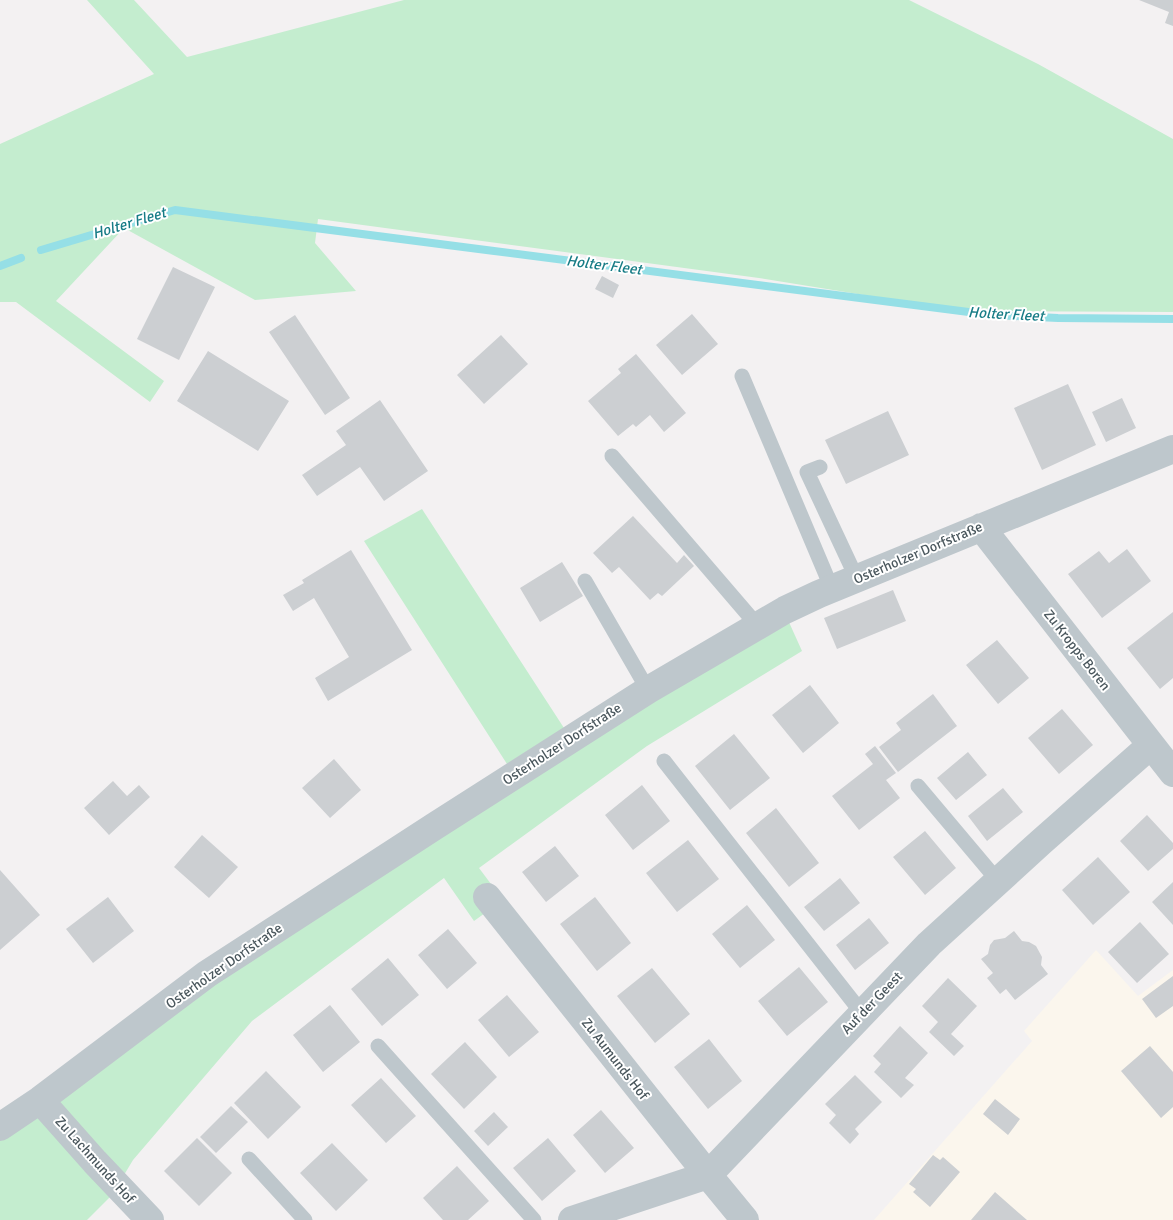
<svg xmlns="http://www.w3.org/2000/svg" width="1173" height="1220" font-family="Signika,sans-serif">
<style>
.commercial{fill:#fbf6ed}
.green{fill:#c4edcf}
.lines{fill:none;stroke-linecap:round;stroke-linejoin:round}
.stream{stroke:#95dfe6;stroke-width:8}
.building{fill:#cccfd2}
.service{stroke:#bec7cc;stroke-width:15}
.minor{stroke:#bec7cc;stroke-width:28}
.labels{text-anchor:middle;dominant-baseline:central;stroke-width:4;stroke-linejoin:round;paint-order:stroke}
.street-label{font-size:14px;fill:#4a575d;stroke:#fff}
.water-label{font-size:15px;font-style:italic;fill:#177c86;stroke:#fff}
</style>
<rect width="100%" height="100%" fill="#f3f1f2"/>
<path class="commercial" d="M 1096,950 L 1138,996 L 1173,970 L 1173,1220 L 874,1220 L 1032,1041 L 1024,1031 Z"/>
<path class="green" d="M 87,0 L 134,0 L 187,57 L 404,0 L 909,0 L 1038,64 L 1173,139 L 1173,312 L 963,311 L 759,278 L 318,219 L 315,243 L 356,291 L 255,300 L 124,228 L 56,301 L 164,381 L 150,402 L 16,302 L 0,302 L 0,144 L 154,74 Z
M 422,509 L 564,728 L 507,764 L 364,541 Z
M 788,620 L 802,651 L 647,746 L 479,868 L 503,900 L 474,921 L 444,878 L 252,1021 L 133,1160 L 112,1195 L 87,1220 L 0,1220 L 0,1137 L 211,981 L 548,762 Z"/>
<g class="lines">
<path class="stream" d="M 41,250 L 175,210 L 992,315 L 1058,318 L 1173,319
M 0,266 L 21,258"/>
</g>
<path class="building" d="M 1139,0 L 1173,0 L 1173,26 L 1165,23 L 1169,12 Z
M 173,267 L 215,287 L 179,360 L 137,339 Z
M 602,276 L 619,285 L 613,298 L 595,289 Z
M 692,314 L 718,344 L 682,375 L 656,345 Z
M 295,315 L 350,398 L 325,415 L 269,332 Z
M 501,335 L 528,364 L 484,404 L 457,375 Z
M 208,351 L 289,401 L 258,451 L 177,401 Z
M 636,354 L 686,413 L 664,432 L 650,415 L 636,427 L 633,424 L 618,436 L 588,401 L 621,373 L 618,369 Z
M 1068,384 L 1096,445 L 1042,470 L 1014,408 Z
M 1122,398 L 1136,428 L 1106,442 L 1092,412 Z
M 380,400 L 428,471 L 384,501 L 360,467 L 317,496 L 302,475 L 346,445 L 336,431 Z
M 888,411 L 909,455 L 846,484 L 825,440 Z
M 633,516 L 677,563 L 684,555 L 694,566 L 662,596 L 658,593 L 650,600 L 619,567 L 612,573 L 593,553 Z
M 1127,549 L 1151,581 L 1102,618 L 1068,574 L 1099,551 L 1109,563 Z
M 351,550 L 412,650 L 328,701 L 315,678 L 349,657 L 314,598 L 293,611 L 283,595 L 304,583 L 302,580 Z
M 562,562 L 583,596 L 540,622 L 520,588 Z
M 893,590 L 906,621 L 837,649 L 824,618 Z
M 1173,612 L 1173,678 L 1160,689 L 1127,648 Z
M 997,640 L 1029,678 L 998,704 L 966,665 Z
M 810,685 L 839,723 L 803,753 L 772,715 Z
M 933,694 L 957,726 L 898,772 L 879,747 L 901,730 L 896,723 Z
M 1062,709 L 1093,745 L 1059,774 L 1028,738 Z
M 734,734 L 770,778 L 730,810 L 695,766 Z
M 875,746 L 896,773 L 886,780 L 900,798 L 859,830 L 832,796 L 873,764 L 865,754 Z
M 968,752 L 987,775 L 956,800 L 937,778 Z
M 334,759 L 361,790 L 330,818 L 302,788 Z
M 113,781 L 127,796 L 139,785 L 150,797 L 109,835 L 84,808 Z
M 642,785 L 670,821 L 633,850 L 605,815 Z
M 1003,788 L 1023,812 L 987,841 L 968,816 Z
M 776,808 L 819,863 L 789,887 L 746,833 Z
M 1147,815 L 1173,843 L 1173,849 L 1148,871 L 1120,841 Z
M 925,831 L 956,868 L 925,895 L 893,857 Z
M 202,835 L 238,867 L 209,898 L 174,867 Z
M 688,840 L 719,879 L 677,912 L 646,873 Z
M 555,846 L 579,876 L 546,902 L 522,872 Z
M 1098,857 L 1130,892 L 1093,925 L 1062,890 Z
M 0,870 L 40,915 L 0,950 Z
M 840,878 L 860,903 L 824,931 L 804,907 Z
M 1173,882 L 1173,925 L 1152,902 Z
M 108,897 L 134,931 L 93,963 L 66,929 Z
M 595,897 L 631,943 L 597,971 L 560,924 Z
M 747,905 L 775,940 L 740,968 L 712,934 Z
M 869,918 L 889,943 L 855,970 L 836,945 Z
M 1140,922 L 1169,954 L 1137,983 L 1108,952 Z
M 448,929 L 477,963 L 447,989 L 418,955 Z
M 1014,931 L 1022,941 L 1029,942 L 1036,946 L 1042,957 L 1041,965 L 1048,974 L 1015,1000 L 1006,989 L 1000,994 L 987,978 L 993,973 L 981,959 L 988,954 L 990,945 L 994,940 L 1005,938 Z
M 388,958 L 419,995 L 382,1026 L 351,989 Z
M 799,967 L 828,1002 L 787,1036 L 758,1001 Z
M 652,968 L 690,1014 L 655,1043 L 617,996 Z
M 1173,976 L 1173,1006 L 1156,1018 L 1142,999 Z
M 948,978 L 977,1006 L 951,1034 L 964,1046 L 954,1056 L 929,1032 L 938,1022 L 922,1006 Z
M 507,995 L 539,1032 L 509,1057 L 478,1020 Z
M 330,1005 L 360,1042 L 323,1072 L 293,1035 Z
M 900,1026 L 928,1053 L 905,1078 L 914,1085 L 901,1098 L 874,1072 L 881,1064 L 873,1056 Z
M 709,1039 L 742,1081 L 708,1109 L 674,1067 Z
M 465,1042 L 497,1077 L 464,1109 L 431,1074 Z
M 1150,1046 L 1173,1072 L 1173,1107 L 1161,1118 L 1121,1071 Z
M 266,1071 L 301,1107 L 268,1139 L 234,1103 Z
M 855,1075 L 882,1102 L 855,1129 L 859,1134 L 850,1144 L 829,1123 L 836,1115 L 825,1104 Z
M 381,1078 L 416,1116 L 386,1143 L 351,1105 Z
M 995,1099 L 1020,1119 L 1008,1135 L 983,1114 Z
M 231,1106 L 248,1122 L 216,1153 L 200,1137 Z
M 601,1110 L 634,1148 L 605,1173 L 573,1135 Z
M 494,1112 L 508,1127 L 488,1146 L 474,1131 Z
M 197,1138 L 232,1173 L 199,1206 L 164,1171 Z
M 548,1138 L 576,1171 L 542,1201 L 513,1168 Z
M 332,1143 L 368,1180 L 336,1211 L 300,1173 Z
M 933,1155 L 940,1160 L 943,1157 L 960,1172 L 930,1207 L 913,1192 L 916,1189 L 909,1184 Z
M 457,1166 L 489,1201 L 468,1220 L 443,1220 L 423,1198 Z
M 995,1192 L 1027,1220 L 971,1220 Z"/>
<g class="lines">
<path class="service" d="M 742,376 L 832,589
M 612,456 L 757,625
M 820,467 L 807,472 L 857,579
M 585,581 L 648,690
M 664,761 L 862,1013
M 918,786 L 998,881
M 378,1046 L 534,1220
M 249,1159 L 305,1220"/>
<path class="minor" d="M 981,527 L 1173,773
M 487,897 L 708,1175 L 745,1220
M 40,1100 L 95,1162 L 150,1220
M 0,1127 L 40,1100 L 207,974 L 435,826 L 648,690 L 785,610 L 819,594 L 1173,449
M 572,1220 L 708,1175 L 929,944 L 1041,842 L 1151,745"/>
</g>
<g class="labels">
<g class="street-label">
<text transform="translate(918 553) rotate(-23)">Osterholzer Dorfstraße</text>
<text transform="translate(1077 650) rotate(52)">Zu Kropps Boren</text>
<text transform="translate(562 744) rotate(-33)">Osterholzer Dorfstraße</text>
<text transform="translate(224 966) rotate(-35)">Osterholzer Dorfstraße</text>
<text transform="translate(872 1003) rotate(-46)">Auf der Geest</text>
<text transform="translate(615 1059) rotate(52)">Zu Aumunds Hof</text>
<text transform="translate(95 1160) rotate(48)">Zu Lachmunds Hof</text>
</g>
<g class="water-label">
<text transform="translate(129 223) rotate(-17)">Holter Fleet</text>
<text transform="translate(604 265) rotate(7)">Holter Fleet</text>
<text transform="translate(1006 314) rotate(3)">Holter Fleet</text>
</g>
</g>
</svg>
